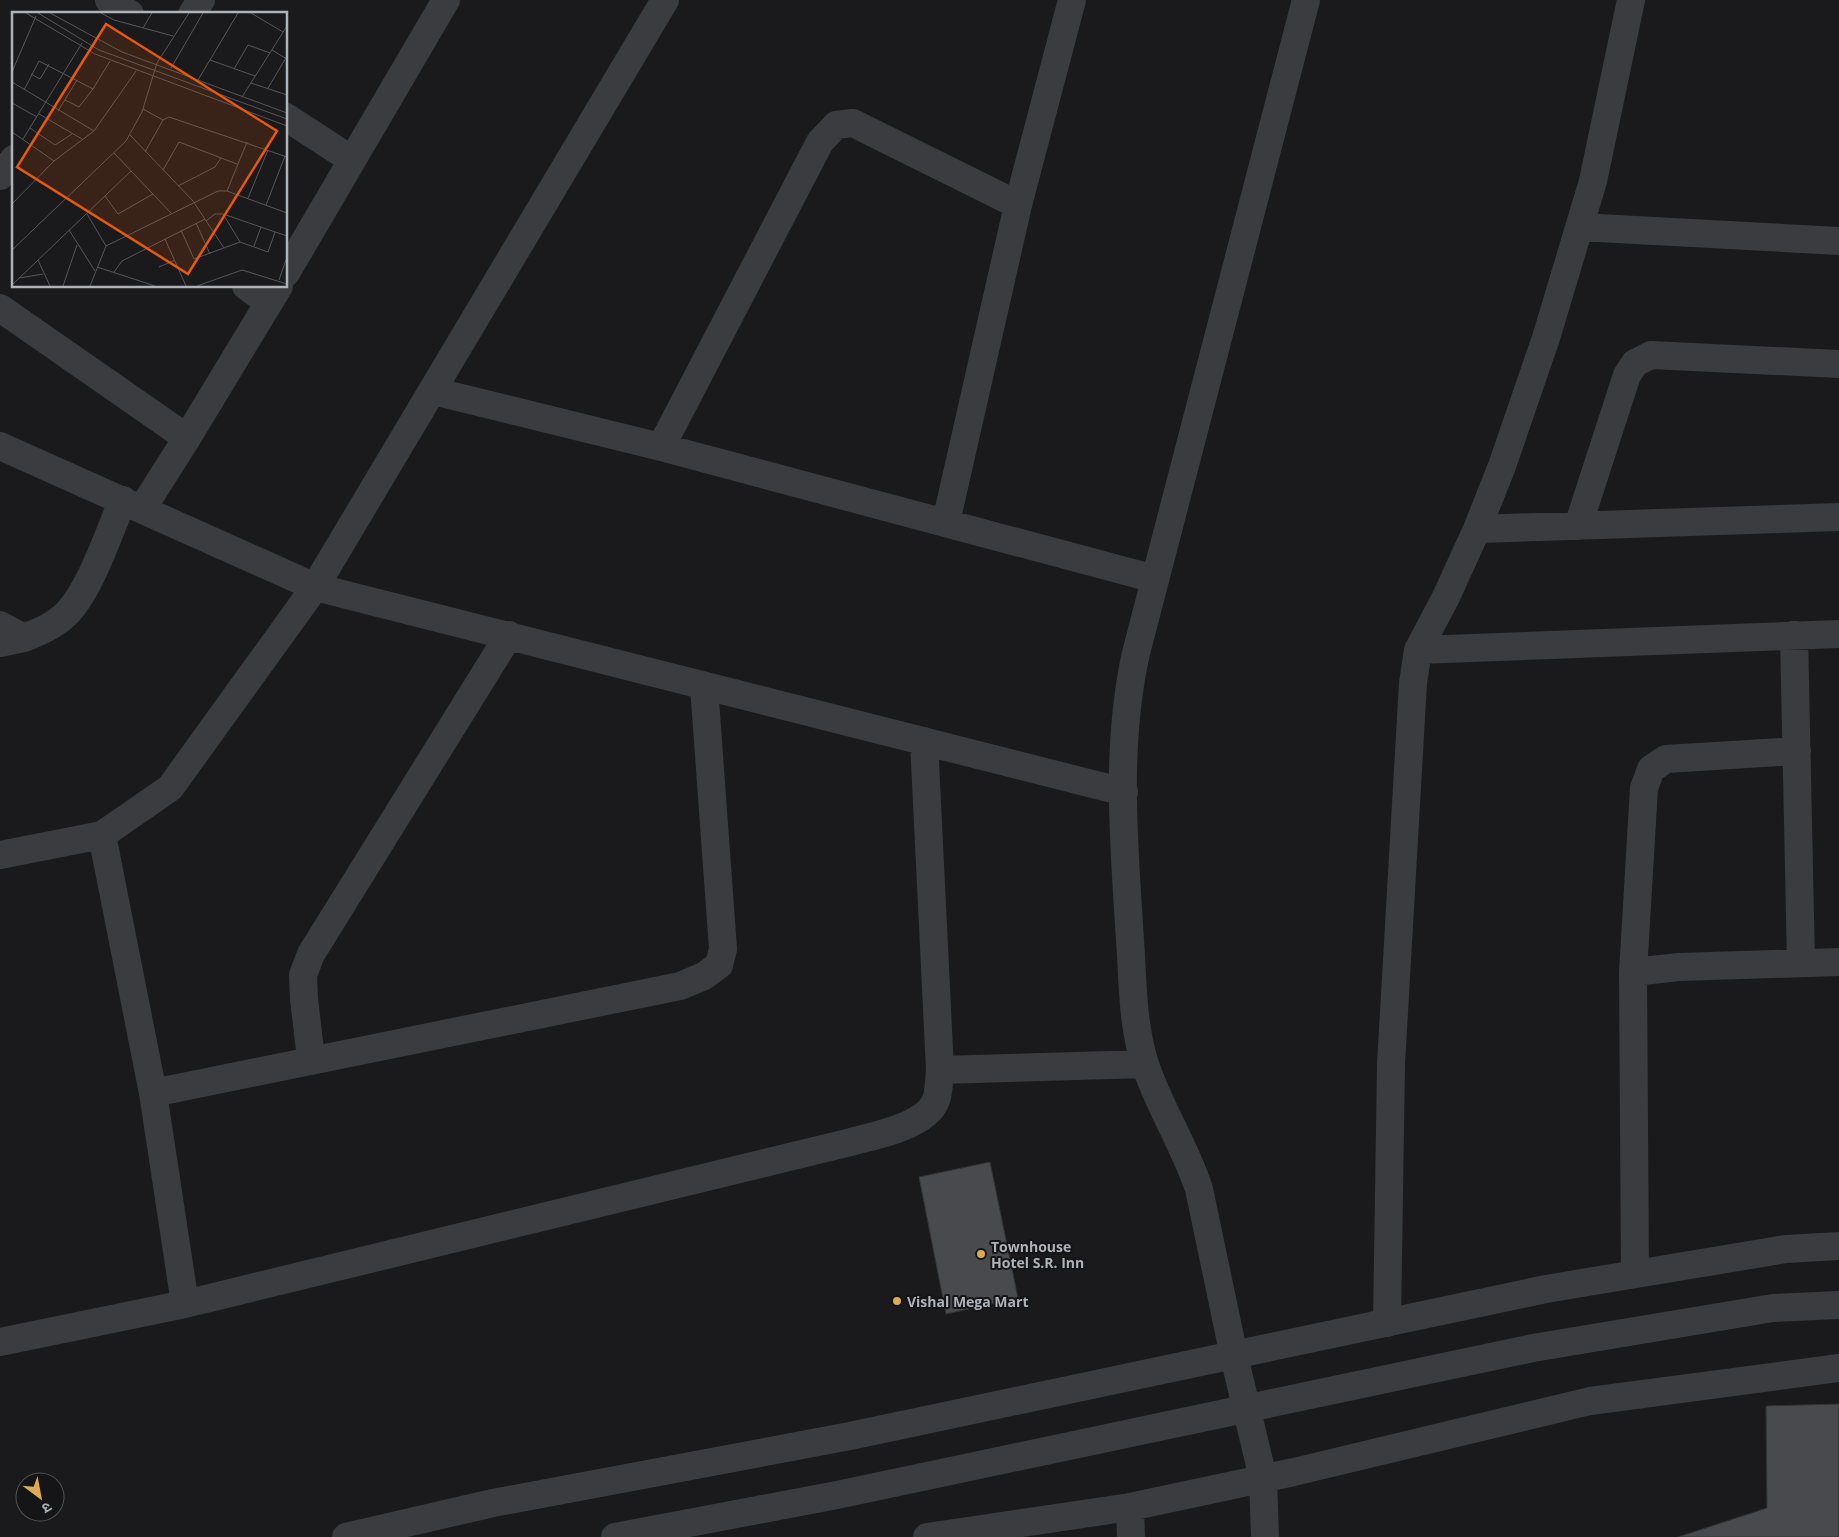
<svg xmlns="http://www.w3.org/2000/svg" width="1839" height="1537" font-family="'Open Sans','Noto Sans Devanagari',sans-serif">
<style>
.building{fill:#494a4d;stroke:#343437}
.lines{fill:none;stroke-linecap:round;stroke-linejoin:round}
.minor{stroke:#3b3c40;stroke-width:28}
.tertiary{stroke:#3b3c40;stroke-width:28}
.poi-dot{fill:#dcaa52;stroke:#151517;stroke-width:2}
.labels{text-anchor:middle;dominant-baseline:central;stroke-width:4;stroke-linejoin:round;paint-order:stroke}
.poi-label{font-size:14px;font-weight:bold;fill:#aeb2b9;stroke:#151517;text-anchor:start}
.inset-road{fill:none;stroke:#55575b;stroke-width:1}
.view{fill:#e8590c;fill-opacity:0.15;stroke:#e8590c;stroke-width:2.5}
.inset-edge{fill:none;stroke:#aeb2b9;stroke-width:2.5}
</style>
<rect width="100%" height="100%" fill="#1a1a1c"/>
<path class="building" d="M 990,1162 L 1018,1298 L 946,1314 L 919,1177 Z
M 1839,1404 L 1839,1537 L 1678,1537 L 1767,1508 L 1766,1406 Z"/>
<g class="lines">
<path class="minor" d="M 109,0 L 130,14
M 192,14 L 201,0
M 286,117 L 352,160
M 0,176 L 14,159
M 1580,227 L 1839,241
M 286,273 L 446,0
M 246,286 L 269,303
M 0,308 L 187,438
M 433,391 L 661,447 L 1155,579
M 0,446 L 315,587 L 1124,792
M 661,447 L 820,142 L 836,125 L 853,123 L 1018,205
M 142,509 L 187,438 L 279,286
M 946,522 L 1018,205 L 1072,0
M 1578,526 L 1627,375 L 1635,363 L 1651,355 L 1839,364
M 1477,529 L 1839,517
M 0,625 L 24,638 L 0,643
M 1794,635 L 1801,963
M 24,638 C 38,632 52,627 64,616 C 89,594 109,532 123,500
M 1418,650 L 1839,634
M 102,835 L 153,1093 L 185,1304
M 0,855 L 102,835 L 170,788 L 315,587 L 665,0
M 1633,972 L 1644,788 L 1651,769 L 1666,759 L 1797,751
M 311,1059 L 304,999 L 303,975 L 311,954 L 509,635
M 940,1070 L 1145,1064
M 153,1093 L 680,986 L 704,976 L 719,965 L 723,949 L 704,686
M 1635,1274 L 1633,972 L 1679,967 L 1839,962
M 1387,1323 L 1391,1064 L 1413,683 L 1418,650 L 1446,597 L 1477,529 L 1502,466 L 1546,338 L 1593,181 L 1631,0
M 0,1342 L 185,1304 L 851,1142 C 875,1135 930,1126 937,1097 C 939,1089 939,1079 940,1070 L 924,741
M 1234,1356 L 1199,1189 C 1185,1146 1159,1107 1145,1064 C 1132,1024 1133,981 1130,940 C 1124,845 1115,747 1136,653 L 1306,0
M 1130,1507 L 1131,1537
M 927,1537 L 1130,1507 L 1294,1472 L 1590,1401 L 1839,1368"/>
<path class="tertiary" d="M 1234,1356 L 1263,1478 L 1265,1537
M 346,1537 L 493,1503 L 850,1436 L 1546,1289 L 1786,1249 L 1839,1246
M 615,1537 L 837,1495 L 1533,1348 L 1773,1308 L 1839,1305"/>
</g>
<g class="poi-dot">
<circle cx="981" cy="1254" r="5"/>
<circle cx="897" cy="1301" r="5"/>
</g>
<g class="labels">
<g class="poi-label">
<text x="991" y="1246">Townhouse<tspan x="991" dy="16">Hotel S.R. Inn</tspan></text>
<text x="907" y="1301">Vishal Mega Mart</text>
</g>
</g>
<g transform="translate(12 12)">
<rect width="275" height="275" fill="#1a1a1c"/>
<path class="inset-road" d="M 14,1 L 83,42 L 275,114M 26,1 L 87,38 L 275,107M 38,1 L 110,40 L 275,101M 89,1 L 102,8 L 161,24M 239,1 L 271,20M 131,16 L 140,1M 260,38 L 275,47M 198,48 L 243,64M 159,56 L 191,1M 222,57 L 236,33 L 258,41M 0,60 L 24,4M 19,62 L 28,67 L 37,52M 186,68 L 226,1M 0,70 L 82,119M 239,71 L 275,83M 256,76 L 275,44M 12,78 L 27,49 L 81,77 L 98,49M 230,85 L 275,14M 53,88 L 67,95 L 81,77M 0,91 L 25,105M 131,97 L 151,108M 46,99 L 65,68M 27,102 L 70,127M 18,116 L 43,133 L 60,122M 0,120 L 42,149M 118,123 L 181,189 L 212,236M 11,127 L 70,31M 133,140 L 151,108 L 157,105 L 275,145M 102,141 L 159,201M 151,158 L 167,130 L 225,152M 166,174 L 203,155 L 209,146M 215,179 L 235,130M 93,184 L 106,202 L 141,182M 236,186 L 256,138M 0,192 L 42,149 L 82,119 L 124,59M 254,193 L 273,144M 75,202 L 94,234M 194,209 L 203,202 L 211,202M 184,211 L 198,242M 57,218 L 83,259M 169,218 L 182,247 L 228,230M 263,220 L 256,240 L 228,230 L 211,202 L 275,224M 153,227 L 174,274M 242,234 L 249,215M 0,238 L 114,129 L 130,100 L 145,51 L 177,1M 26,248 L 38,274M 85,255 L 143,274M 147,255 L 163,248M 102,260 L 110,249 L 193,207M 7,266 L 31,262M 267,268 L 275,245M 0,273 L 119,159M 51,274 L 65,233M 78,274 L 94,234 L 206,179 L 215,179 L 275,201M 185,274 L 230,258 L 275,272"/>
<path class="view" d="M 94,12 L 265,119 L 176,262 L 5,155 Z"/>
<rect width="275" height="275" class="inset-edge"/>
</g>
<g transform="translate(40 1497) rotate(148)"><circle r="24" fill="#151517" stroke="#525458"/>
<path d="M0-4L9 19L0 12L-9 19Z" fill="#dcaa52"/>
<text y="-8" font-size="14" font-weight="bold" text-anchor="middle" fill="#aeb2b9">उ</text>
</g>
</svg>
